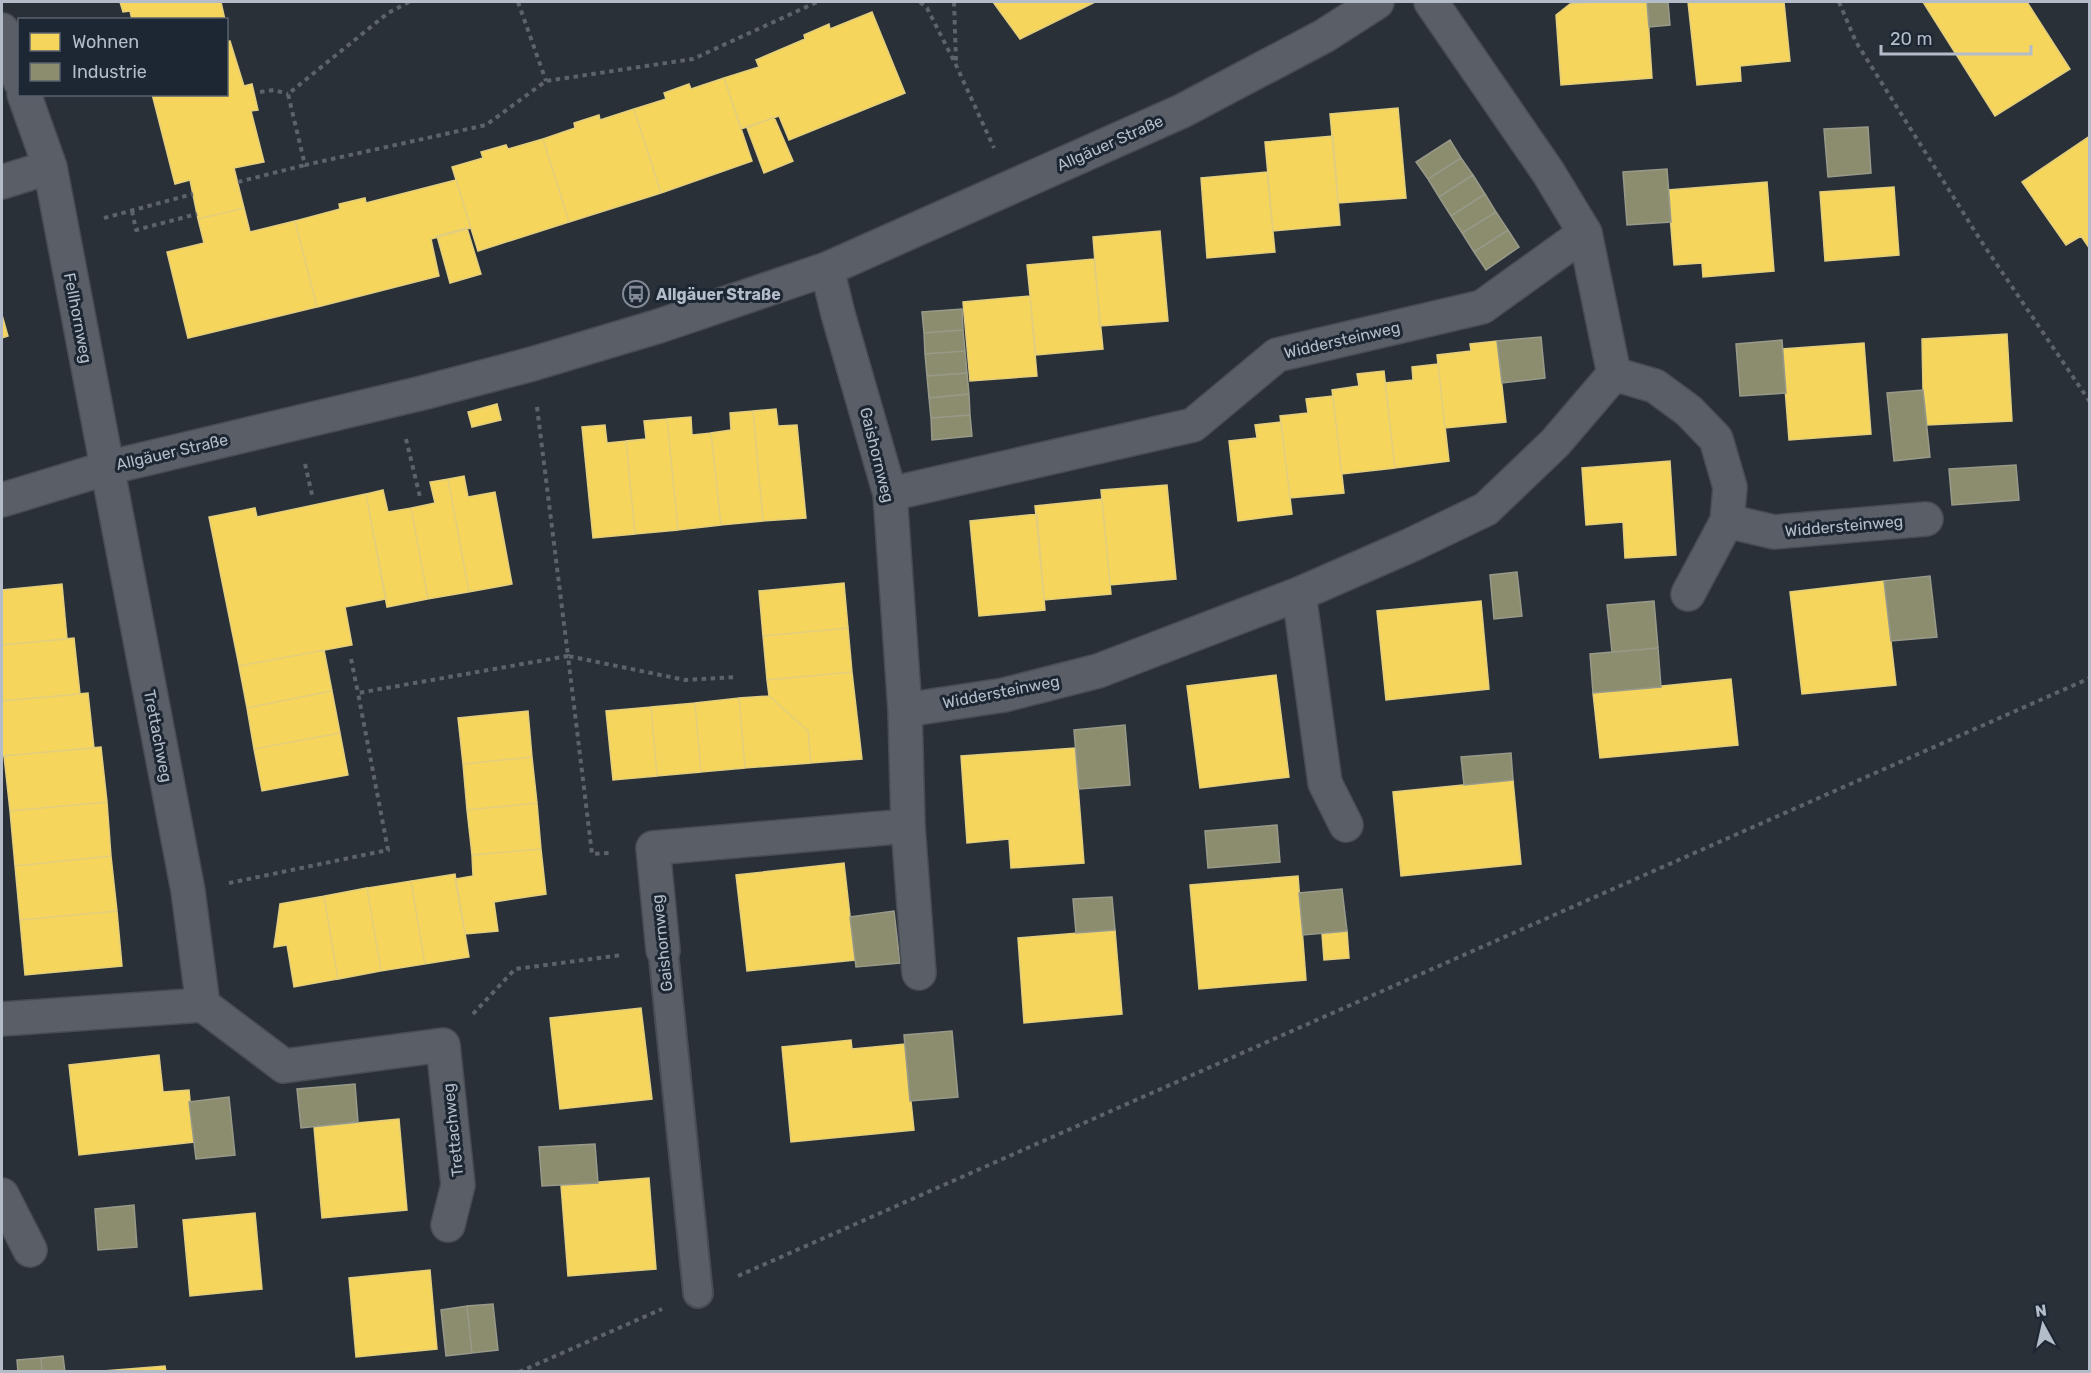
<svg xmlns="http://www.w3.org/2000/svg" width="2091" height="1373" font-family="Rubik,sans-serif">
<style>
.homes{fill:#f6d55c;stroke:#e2ce7d;stroke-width:1.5}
.industry{fill:#8c8c6e;stroke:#989a89;stroke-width:1.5}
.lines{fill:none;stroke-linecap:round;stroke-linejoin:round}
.lane-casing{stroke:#484c53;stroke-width:32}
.street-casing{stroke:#484c53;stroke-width:36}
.path{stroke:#5d636a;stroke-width:4;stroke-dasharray:4.5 4.5;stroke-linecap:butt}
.lane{stroke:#5a5e66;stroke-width:28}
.street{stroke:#5a5e66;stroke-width:33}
.labels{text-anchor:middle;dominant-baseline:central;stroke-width:6;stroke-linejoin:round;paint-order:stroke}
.street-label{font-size:16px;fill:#b4bcc9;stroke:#1d2633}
.poi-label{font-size:16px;font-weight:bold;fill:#b4bcc9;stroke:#1d2633;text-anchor:start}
</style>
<rect width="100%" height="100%" fill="#2a3038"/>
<path class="homes" d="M 120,2 L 221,2 L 225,20 L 132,20 L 130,11 L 123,12 Z
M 993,2 L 1095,2 L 1020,39 Z
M 1594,2 L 1647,2 L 1652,78 L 1561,85 L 1556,15 L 1570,4 Z
M 1688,2 L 1784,2 L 1790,61 L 1740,66 L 1741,81 L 1697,85 Z
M 1923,2 L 2027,2 L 2070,69 L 1995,116 Z
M 872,12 L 905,93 L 789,140 L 779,116 L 741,129 L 724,78 L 759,67 L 756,60 L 805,39 L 804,35 L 829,24 L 830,29 Z
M 230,41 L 244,86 L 252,84 L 258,110 L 251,111 L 264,162 L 234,168 L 244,208 L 198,219 L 190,180 L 175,184 L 152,94 L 226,94 L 226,42 Z
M 724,78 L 752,161 L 661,193 L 634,109 L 666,99 L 664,93 L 689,84 L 691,89 Z
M 1398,108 L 1406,198 L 1338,203 L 1330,114 Z
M 634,109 L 661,193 L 569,222 L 543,139 L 575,128 L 574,123 L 599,115 L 600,120 Z
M 774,117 L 793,161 L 764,173 L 747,128 Z
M 1333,136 L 1340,225 L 1273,231 L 1265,142 Z
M 2090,136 L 2090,249 L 2081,236 L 2066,245 L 2022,182 Z
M 543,139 L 569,222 L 478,251 L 452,167 L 483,158 L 481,152 L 506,145 L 508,149 Z
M 1267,172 L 1275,252 L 1207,258 L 1201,178 Z
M 456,180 L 471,228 L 431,239 L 439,276 L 317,307 L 295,221 L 340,209 L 339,204 L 365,198 L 366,203 Z
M 1767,182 L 1774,271 L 1703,277 L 1702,263 L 1674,265 L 1668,190 Z
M 1894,187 L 1899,255 L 1825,261 L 1820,192 Z
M 244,208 L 250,232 L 295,221 L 317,307 L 188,338 L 167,252 L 204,243 L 198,219 Z
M 467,228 L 481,274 L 450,283 L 437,236 Z
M 1160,231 L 1168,321 L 1100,326 L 1093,237 Z
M 1094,259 L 1103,349 L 1036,355 L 1027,265 Z
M 1030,296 L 1037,376 L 970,381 L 963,302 Z
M 2,315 L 8,336 L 2,338 Z
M 2007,334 L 2012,421 L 1927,425 L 1923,390 L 1922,339 Z
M 1497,341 L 1506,422 L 1445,428 L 1437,355 L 1471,351 L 1470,344 Z
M 1864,343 L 1871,434 L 1789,440 L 1782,349 Z
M 1438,364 L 1449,461 L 1395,468 L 1385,383 L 1413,380 L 1412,367 Z
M 1384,371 L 1395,468 L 1342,474 L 1332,390 L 1359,386 L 1357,374 Z
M 1333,396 L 1344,493 L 1290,498 L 1280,416 L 1308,413 L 1306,399 Z
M 497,404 L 501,420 L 472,427 L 468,412 Z
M 776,409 L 778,426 L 797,425 L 806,518 L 763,521 L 753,411 Z
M 753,411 L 763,521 L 721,525 L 711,433 L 731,430 L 730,413 Z
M 691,417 L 692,435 L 711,433 L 721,525 L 678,530 L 667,419 Z
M 667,419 L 678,530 L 635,534 L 626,441 L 646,439 L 644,421 Z
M 1281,422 L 1292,514 L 1238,521 L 1229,441 L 1257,438 L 1255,425 Z
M 605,425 L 607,443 L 626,441 L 635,534 L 593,538 L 582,427 Z
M 1670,461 L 1676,555 L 1625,558 L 1623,522 L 1586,525 L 1582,468 Z
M 464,476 L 468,497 L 495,492 L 512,584 L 469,592 L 448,479 Z
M 448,479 L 469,592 L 428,599 L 411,508 L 435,503 L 430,482 Z
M 1167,485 L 1176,579 L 1110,585 L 1101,490 Z
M 383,490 L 388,512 L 411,508 L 428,599 L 387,607 L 366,494 Z
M 366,494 L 386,599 L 345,607 L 352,645 L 239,666 L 209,517 L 255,508 L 257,517 Z
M 1102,499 L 1111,594 L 1044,600 L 1035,506 Z
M 1037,514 L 1045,610 L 979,616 L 970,521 Z
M 1884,581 L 1896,685 L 1802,694 L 1790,592 Z
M 844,583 L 848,628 L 763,636 L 759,591 Z
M 62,584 L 67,639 L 2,645 L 2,590 Z
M 1481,601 L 1489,689 L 1386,700 L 1377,611 Z
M 848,628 L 852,672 L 767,680 L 763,636 Z
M 74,638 L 80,694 L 2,701 L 2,645 Z
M 324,650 L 332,691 L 247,708 L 239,666 Z
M 852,672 L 862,759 L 811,763 L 808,731 L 769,696 L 767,680 Z
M 1276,675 L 1289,777 L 1200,788 L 1187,686 Z
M 1731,679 L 1738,745 L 1600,758 L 1593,693 Z
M 332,691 L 340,733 L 254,749 L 247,708 Z
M 88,693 L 94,748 L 2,756 L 2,701 Z
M 769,696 L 808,731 L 811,763 L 745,768 L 739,698 Z
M 739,698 L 745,768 L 701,772 L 695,703 Z
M 695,703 L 701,772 L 657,776 L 651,707 Z
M 651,707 L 657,776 L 613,780 L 606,711 Z
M 528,711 L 532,757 L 463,764 L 458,718 Z
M 340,733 L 348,775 L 262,791 L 254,749 Z
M 101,747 L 107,802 L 10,811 L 4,756 Z
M 1075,748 L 1084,863 L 1011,868 L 1009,839 L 967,843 L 961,756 Z
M 532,757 L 537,803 L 467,810 L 463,764 Z
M 1513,780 L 1521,864 L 1401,876 L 1393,792 Z
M 107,802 L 111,856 L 15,866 L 10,811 Z
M 537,803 L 541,849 L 472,855 L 467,810 Z
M 541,849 L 546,894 L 494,902 L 498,931 L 465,934 L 455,879 L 473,876 L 472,855 Z
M 111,856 L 117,911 L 20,920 L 15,866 Z
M 844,863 L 855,960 L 747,971 L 736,875 Z
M 455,874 L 469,957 L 425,964 L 411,881 Z
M 1298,876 L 1306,980 L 1199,989 L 1190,885 Z
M 411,881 L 425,964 L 381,971 L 367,888 Z
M 367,888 L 381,971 L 338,979 L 324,896 Z
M 324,896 L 338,979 L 294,987 L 287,945 L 274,947 L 280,904 Z
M 117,911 L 122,966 L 25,975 L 20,920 Z
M 1115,930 L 1122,1014 L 1024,1023 L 1018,938 Z
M 1347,931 L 1349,958 L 1324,960 L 1322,934 Z
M 641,1008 L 652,1099 L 560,1109 L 550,1018 Z
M 851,1040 L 852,1049 L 905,1044 L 914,1130 L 791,1142 L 782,1047 Z
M 159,1055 L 163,1092 L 189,1090 L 194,1142 L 79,1155 L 69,1065 Z
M 399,1119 L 407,1210 L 322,1218 L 314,1127 Z
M 649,1178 L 656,1269 L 568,1276 L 561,1185 Z
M 255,1213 L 262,1289 L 190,1296 L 183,1220 Z
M 430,1270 L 437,1349 L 356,1357 L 349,1278 Z
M 165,1366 L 166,1372 L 90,1372 Z"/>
<path class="industry" d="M 1647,2 L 1668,2 L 1670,25 L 1649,27 Z
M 1868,127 L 1871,173 L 1828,177 L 1824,129 Z
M 1450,140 L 1461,158 L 1428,179 L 1416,162 Z
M 1461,158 L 1473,175 L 1439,197 L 1428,179 Z
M 1667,169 L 1671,222 L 1627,225 L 1623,172 Z
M 1473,175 L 1485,194 L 1451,216 L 1439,197 Z
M 1485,194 L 1496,212 L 1462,233 L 1451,216 Z
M 1496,212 L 1508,230 L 1474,252 L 1462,233 Z
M 1508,230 L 1519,247 L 1486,270 L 1474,252 Z
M 962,309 L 963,330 L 924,333 L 922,312 Z
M 963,330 L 965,351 L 925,354 L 924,333 Z
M 1541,337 L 1545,378 L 1502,383 L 1497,341 Z
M 1782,340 L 1786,393 L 1740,396 L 1736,344 Z
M 965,351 L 967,373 L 927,376 L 925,354 Z
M 967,373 L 969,394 L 929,398 L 927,376 Z
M 1923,390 L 1930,457 L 1894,461 L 1887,393 Z
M 969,394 L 970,415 L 931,418 L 929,398 Z
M 970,415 L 972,436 L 932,440 L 931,418 Z
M 2016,465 L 2019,500 L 1952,505 L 1949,469 Z
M 1517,572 L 1522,616 L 1494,619 L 1490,575 Z
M 1930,576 L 1937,637 L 1891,641 L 1884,581 Z
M 1654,601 L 1658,648 L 1612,652 L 1607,605 Z
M 1658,648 L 1661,687 L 1593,693 L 1590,654 Z
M 1125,725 L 1130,785 L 1079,789 L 1074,730 Z
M 1511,753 L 1513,780 L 1464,785 L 1461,757 Z
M 1277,825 L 1280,862 L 1208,868 L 1205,831 Z
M 1342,889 L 1347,931 L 1303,935 L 1299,893 Z
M 1112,897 L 1115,930 L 1076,933 L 1073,899 Z
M 894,911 L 900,963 L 856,967 L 850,917 Z
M 952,1031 L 958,1097 L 910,1101 L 904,1035 Z
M 355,1084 L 358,1122 L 301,1128 L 297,1089 Z
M 229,1097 L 235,1155 L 196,1159 L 189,1102 Z
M 595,1144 L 598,1183 L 542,1186 L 539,1147 Z
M 134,1205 L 137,1247 L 98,1250 L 95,1209 Z
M 493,1304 L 498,1350 L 472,1353 L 467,1306 Z
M 467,1306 L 472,1353 L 446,1356 L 441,1310 Z
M 63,1356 L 65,1372 L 42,1372 L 41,1358 Z
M 41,1358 L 42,1372 L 18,1372 L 17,1360 Z"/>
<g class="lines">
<defs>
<path id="lane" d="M 663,950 L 698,1293"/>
<path id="street" d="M 1431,2 L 1548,172 L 1585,233 L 1614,374 L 1655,386 L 1689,411 L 1716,439 L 1730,487 L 1727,521 L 1774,532 L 1926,519
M 2,30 L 20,81
M 2,182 L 50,167
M 827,269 L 838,314 L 890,494 L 905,710 L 908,826 L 919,973
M 890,494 L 1193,425 L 1277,355 L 1482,307 L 1585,233
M 2,500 L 107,468 L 422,393 L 532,364 L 659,326 L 827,269 L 1182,111 L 1324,36 L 1377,2
M 1299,594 L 1325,783 L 1346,825
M 1688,594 L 1727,521
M 905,710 L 1004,695 L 1098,671 L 1299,594 L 1411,545 L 1486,509 L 1555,443 L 1614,374
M 663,950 L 653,848 L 908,826
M 203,1005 L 284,1066 L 443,1045 L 458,1185 L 448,1225
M 2,1019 L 203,1005 L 188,891 L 50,167 L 24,94
M 2,1195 L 30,1250"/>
</defs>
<use href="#lane" class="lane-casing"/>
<use href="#street" class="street-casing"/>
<path class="path" d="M 409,2 L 388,13 L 288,94 L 305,165 L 486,125 L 546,81 L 693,59 L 817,2
M 518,2 L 546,81
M 920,2 L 927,8 L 956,65 L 994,148
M 954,2 L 956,61
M 1839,2 L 1856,42 L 1981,241 L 2090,402
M 260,92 L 274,90 L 288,94
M 238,182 L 305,165
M 132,211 L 136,230 L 197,214
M 104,218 L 193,194
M 537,407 L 568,656 L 685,680 L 736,677
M 406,439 L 420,497
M 305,464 L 313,499
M 351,659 L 358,693
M 229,883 L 388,850 L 358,693 L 568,656 L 592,854 L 610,853
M 473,1014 L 515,969 L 622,955
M 738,1276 L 2090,678
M 519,1372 L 662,1309"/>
<use href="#lane" class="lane"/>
<use href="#street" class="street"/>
</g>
<defs>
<symbol id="bus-ring" viewBox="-11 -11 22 22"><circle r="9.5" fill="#1d2633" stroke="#848b96" stroke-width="1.5"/><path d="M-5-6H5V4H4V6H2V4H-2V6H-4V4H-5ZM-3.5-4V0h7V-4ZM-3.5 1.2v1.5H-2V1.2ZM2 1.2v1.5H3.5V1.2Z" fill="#848b96"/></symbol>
</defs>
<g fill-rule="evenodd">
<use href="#bus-ring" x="621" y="279" width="30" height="30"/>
</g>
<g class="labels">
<g class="street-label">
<text transform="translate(1110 143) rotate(-24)">Allgäuer Straße</text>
<text transform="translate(78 318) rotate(79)">Fellhornweg</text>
<text transform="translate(1342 340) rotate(-13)">Widdersteinweg</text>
<text transform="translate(172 452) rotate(-13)">Allgäuer Straße</text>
<text transform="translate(877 455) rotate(76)">Gaishornweg</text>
<text transform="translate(1844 526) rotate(-5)">Widdersteinweg</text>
<text transform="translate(1001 692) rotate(-11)">Widdersteinweg</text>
<text transform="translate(158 736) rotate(79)">Trettachweg</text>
<text transform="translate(662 943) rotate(-96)">Gaishornweg</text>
<text transform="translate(453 1130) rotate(-96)">Trettachweg</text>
</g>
<g class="poi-label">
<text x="656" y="294">Allgäuer Straße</text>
</g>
</g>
<rect width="2091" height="1373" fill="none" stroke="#b4bcc9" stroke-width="6"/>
<rect x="18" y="18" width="210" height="78" fill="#1d2633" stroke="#59626f" stroke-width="1.5"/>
<rect x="30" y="33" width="30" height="18" fill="#f6d55c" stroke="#59626f" stroke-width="1.5"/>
<text x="72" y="48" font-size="18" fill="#b4bcc9">Wohnen</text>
<rect x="30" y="63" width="30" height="18" fill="#8c8c6e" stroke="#59626f" stroke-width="1.5"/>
<text x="72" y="78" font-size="18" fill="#b4bcc9">Industrie</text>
<g transform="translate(2043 1325) rotate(352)" stroke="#1d2633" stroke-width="4.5" paint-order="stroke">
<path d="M0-4.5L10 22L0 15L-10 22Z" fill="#b4bcc9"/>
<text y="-9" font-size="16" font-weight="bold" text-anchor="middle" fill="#b4bcc9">N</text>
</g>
<path d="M1881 45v9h150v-9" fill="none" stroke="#b4bcc9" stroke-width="3"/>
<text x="1890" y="45" font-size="18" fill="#b4bcc9" stroke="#1d2633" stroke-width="4.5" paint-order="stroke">20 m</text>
</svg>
